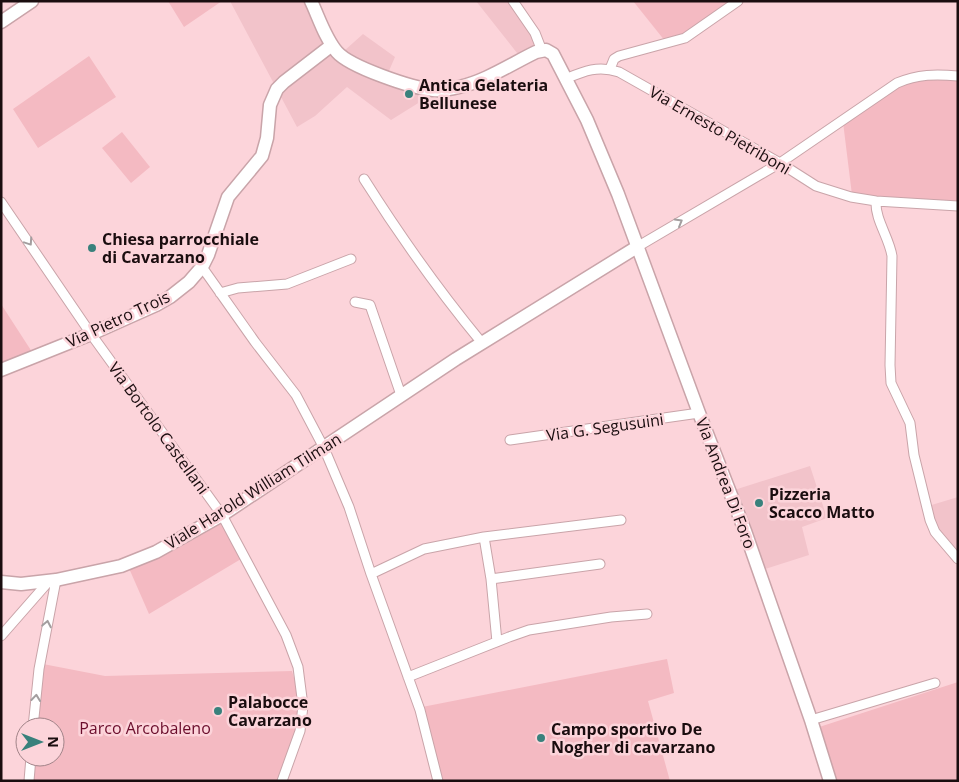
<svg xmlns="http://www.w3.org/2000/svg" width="959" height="782" font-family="'Open Sans',sans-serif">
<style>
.built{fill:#f2c3ca}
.green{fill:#f4bac2}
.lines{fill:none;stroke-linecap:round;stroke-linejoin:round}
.street-casing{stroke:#c9a4a9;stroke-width:11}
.secondary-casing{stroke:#c9a4a9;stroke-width:15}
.street{stroke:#fff;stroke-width:9}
.secondary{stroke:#fff;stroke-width:12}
.oneway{stroke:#a39e9f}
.poi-dot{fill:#39817c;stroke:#fcd4da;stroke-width:2}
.labels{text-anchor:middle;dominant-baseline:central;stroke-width:5;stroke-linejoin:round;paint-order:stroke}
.poi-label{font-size:16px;font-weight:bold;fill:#1a0d0f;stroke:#fcd4da;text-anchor:start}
.street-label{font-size:16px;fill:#1a0d0f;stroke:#fcd4da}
.park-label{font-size:16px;fill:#6b0d2c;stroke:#fcd4da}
</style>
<rect width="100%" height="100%" fill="#fcd4da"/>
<path class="built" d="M 231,1 L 313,1 L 332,41 L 344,51 L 363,34 L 395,57 L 388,73 L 436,92 L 391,120 L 347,87 L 315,116 L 297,127 L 231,3 Z
M 476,1 L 515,1 L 546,47 L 521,58 Z
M 810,466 L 827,518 L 802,527 L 809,555 L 756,572 L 728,492 Z
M 958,497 L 958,557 L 936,529 L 925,507 Z"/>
<path class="green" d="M 168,1 L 222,1 L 184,27 Z
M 633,1 L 732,1 L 684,36 L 665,41 Z
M 89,56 L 116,97 L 38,148 L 13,109 Z
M 958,75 L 958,207 L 852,195 L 843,122 L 893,83 Z
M 122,132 L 150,167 L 131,183 L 102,148 Z
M 1,304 L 34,355 L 1,368 Z
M 220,519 L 241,559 L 149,614 L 128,566 Z
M 667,659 L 674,693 L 648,701 L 670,781 L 433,781 L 417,708 Z
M 43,664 L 105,676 L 292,671 L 298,692 L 298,749 L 285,781 L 33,780 L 34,757 L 55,757 L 55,727 L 36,727 Z
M 958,682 L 958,781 L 826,781 L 810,730 Z"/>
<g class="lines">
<defs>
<path id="street" d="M 513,1 L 535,33 L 542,51
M 610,69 L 614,59 L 619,56 L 685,38 L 738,1
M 565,79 C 584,71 598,65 619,72 L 780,163 L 816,186 L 851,197 L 876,201 L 958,206
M 364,179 C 400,236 439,291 482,343
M 876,201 C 875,220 889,237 892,256 L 890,365 L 891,383 L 910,423 L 914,455 L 930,520 L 935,532 L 958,559
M 1,202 L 91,334 L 222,515 L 286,635 L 298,667 L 303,706 L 300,731 L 282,781
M 637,247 L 780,163 L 897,83 C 918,74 936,74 958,76
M 202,267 L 255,342 L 296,395 L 324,448 L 349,507 L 371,574 L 420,710 L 438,781
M 220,293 L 238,288 L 287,284 L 351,259
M 355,302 L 370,305 L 401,395
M 510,440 L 699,413
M 484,537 L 491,579 L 497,642
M 371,574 L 424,549 L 484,537 L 621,520
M 491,579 L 600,564
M 1,636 L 50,580
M 408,677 L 509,637 L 529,630 L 611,617 L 647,614
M 811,720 L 935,683
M 33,727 L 39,669 L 56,580
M 29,781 L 31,757"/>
<path id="secondary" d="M 311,1 C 319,18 325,38 337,52 C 350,67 412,88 433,90 C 441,91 451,89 459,87 C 486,81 511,64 536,52 L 546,50 L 553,54 L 587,120 L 618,194 L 699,413 L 745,531 L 811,720 L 830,781
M 1,22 L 32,1
M 1,370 L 91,334 L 156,305 L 170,297 L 189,282 L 202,267 L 208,255 L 228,197 L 262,156 L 267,138 L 270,105 L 277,89 L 284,82 L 332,45
M 1,582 L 21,584 L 56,580 L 121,566 L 156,552 L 222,515 L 456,359 L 637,247"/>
</defs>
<use href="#street" class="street-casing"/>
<use href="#secondary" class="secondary-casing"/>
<use href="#street" class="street"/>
<use href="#secondary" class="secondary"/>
</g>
<defs><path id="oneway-chevron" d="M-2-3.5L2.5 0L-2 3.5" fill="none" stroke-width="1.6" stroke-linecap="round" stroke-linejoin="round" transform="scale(1.25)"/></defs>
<g class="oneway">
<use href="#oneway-chevron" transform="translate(679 222) rotate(-30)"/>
<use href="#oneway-chevron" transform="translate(29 242) rotate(56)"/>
<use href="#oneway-chevron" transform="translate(47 624) rotate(-79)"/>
<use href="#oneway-chevron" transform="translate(36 698) rotate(-84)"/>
</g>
<g class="poi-dot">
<circle cx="409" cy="94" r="5"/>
<circle cx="92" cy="248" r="5"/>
<circle cx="759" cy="503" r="5"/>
<circle cx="218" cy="711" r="5"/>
<circle cx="541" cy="738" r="5"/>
</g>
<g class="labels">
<g class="poi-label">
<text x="419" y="85">Antica Gelateria<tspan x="419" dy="18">Bellunese</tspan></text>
<text x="102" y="239">Chiesa parrocchiale<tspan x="102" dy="18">di Cavarzano</tspan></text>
<text x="769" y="494">Pizzeria<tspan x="769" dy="18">Scacco Matto</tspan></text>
<text x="228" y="702">Palabocce<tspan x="228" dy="18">Cavarzano</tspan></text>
<text x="551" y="729">Campo sportivo De<tspan x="551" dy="18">Nogher di cavarzano</tspan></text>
</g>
<g class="street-label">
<text transform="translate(720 130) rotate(30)">Via Ernesto Pietriboni</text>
<text transform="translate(118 319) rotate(-25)">Via Pietro Trois</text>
<text transform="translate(605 427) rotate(-8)">Via G. Segusuini</text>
<text transform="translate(159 428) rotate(54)">Via Bortolo Castellani</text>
<text transform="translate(726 483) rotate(69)">Via Andrea Di Foro</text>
<text transform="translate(253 491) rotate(-32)">Viale Harold William Tilman</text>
</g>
<g class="park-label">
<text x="145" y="728">Parco Arcobaleno</text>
</g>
</g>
<rect width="959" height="782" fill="none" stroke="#1a0d0f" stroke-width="5"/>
<g transform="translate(40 742) rotate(90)"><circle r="24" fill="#fcd4da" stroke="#a28489"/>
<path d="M0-4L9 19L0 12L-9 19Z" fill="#39817c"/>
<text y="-8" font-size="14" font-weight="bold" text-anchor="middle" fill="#1a0d0f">N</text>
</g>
</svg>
